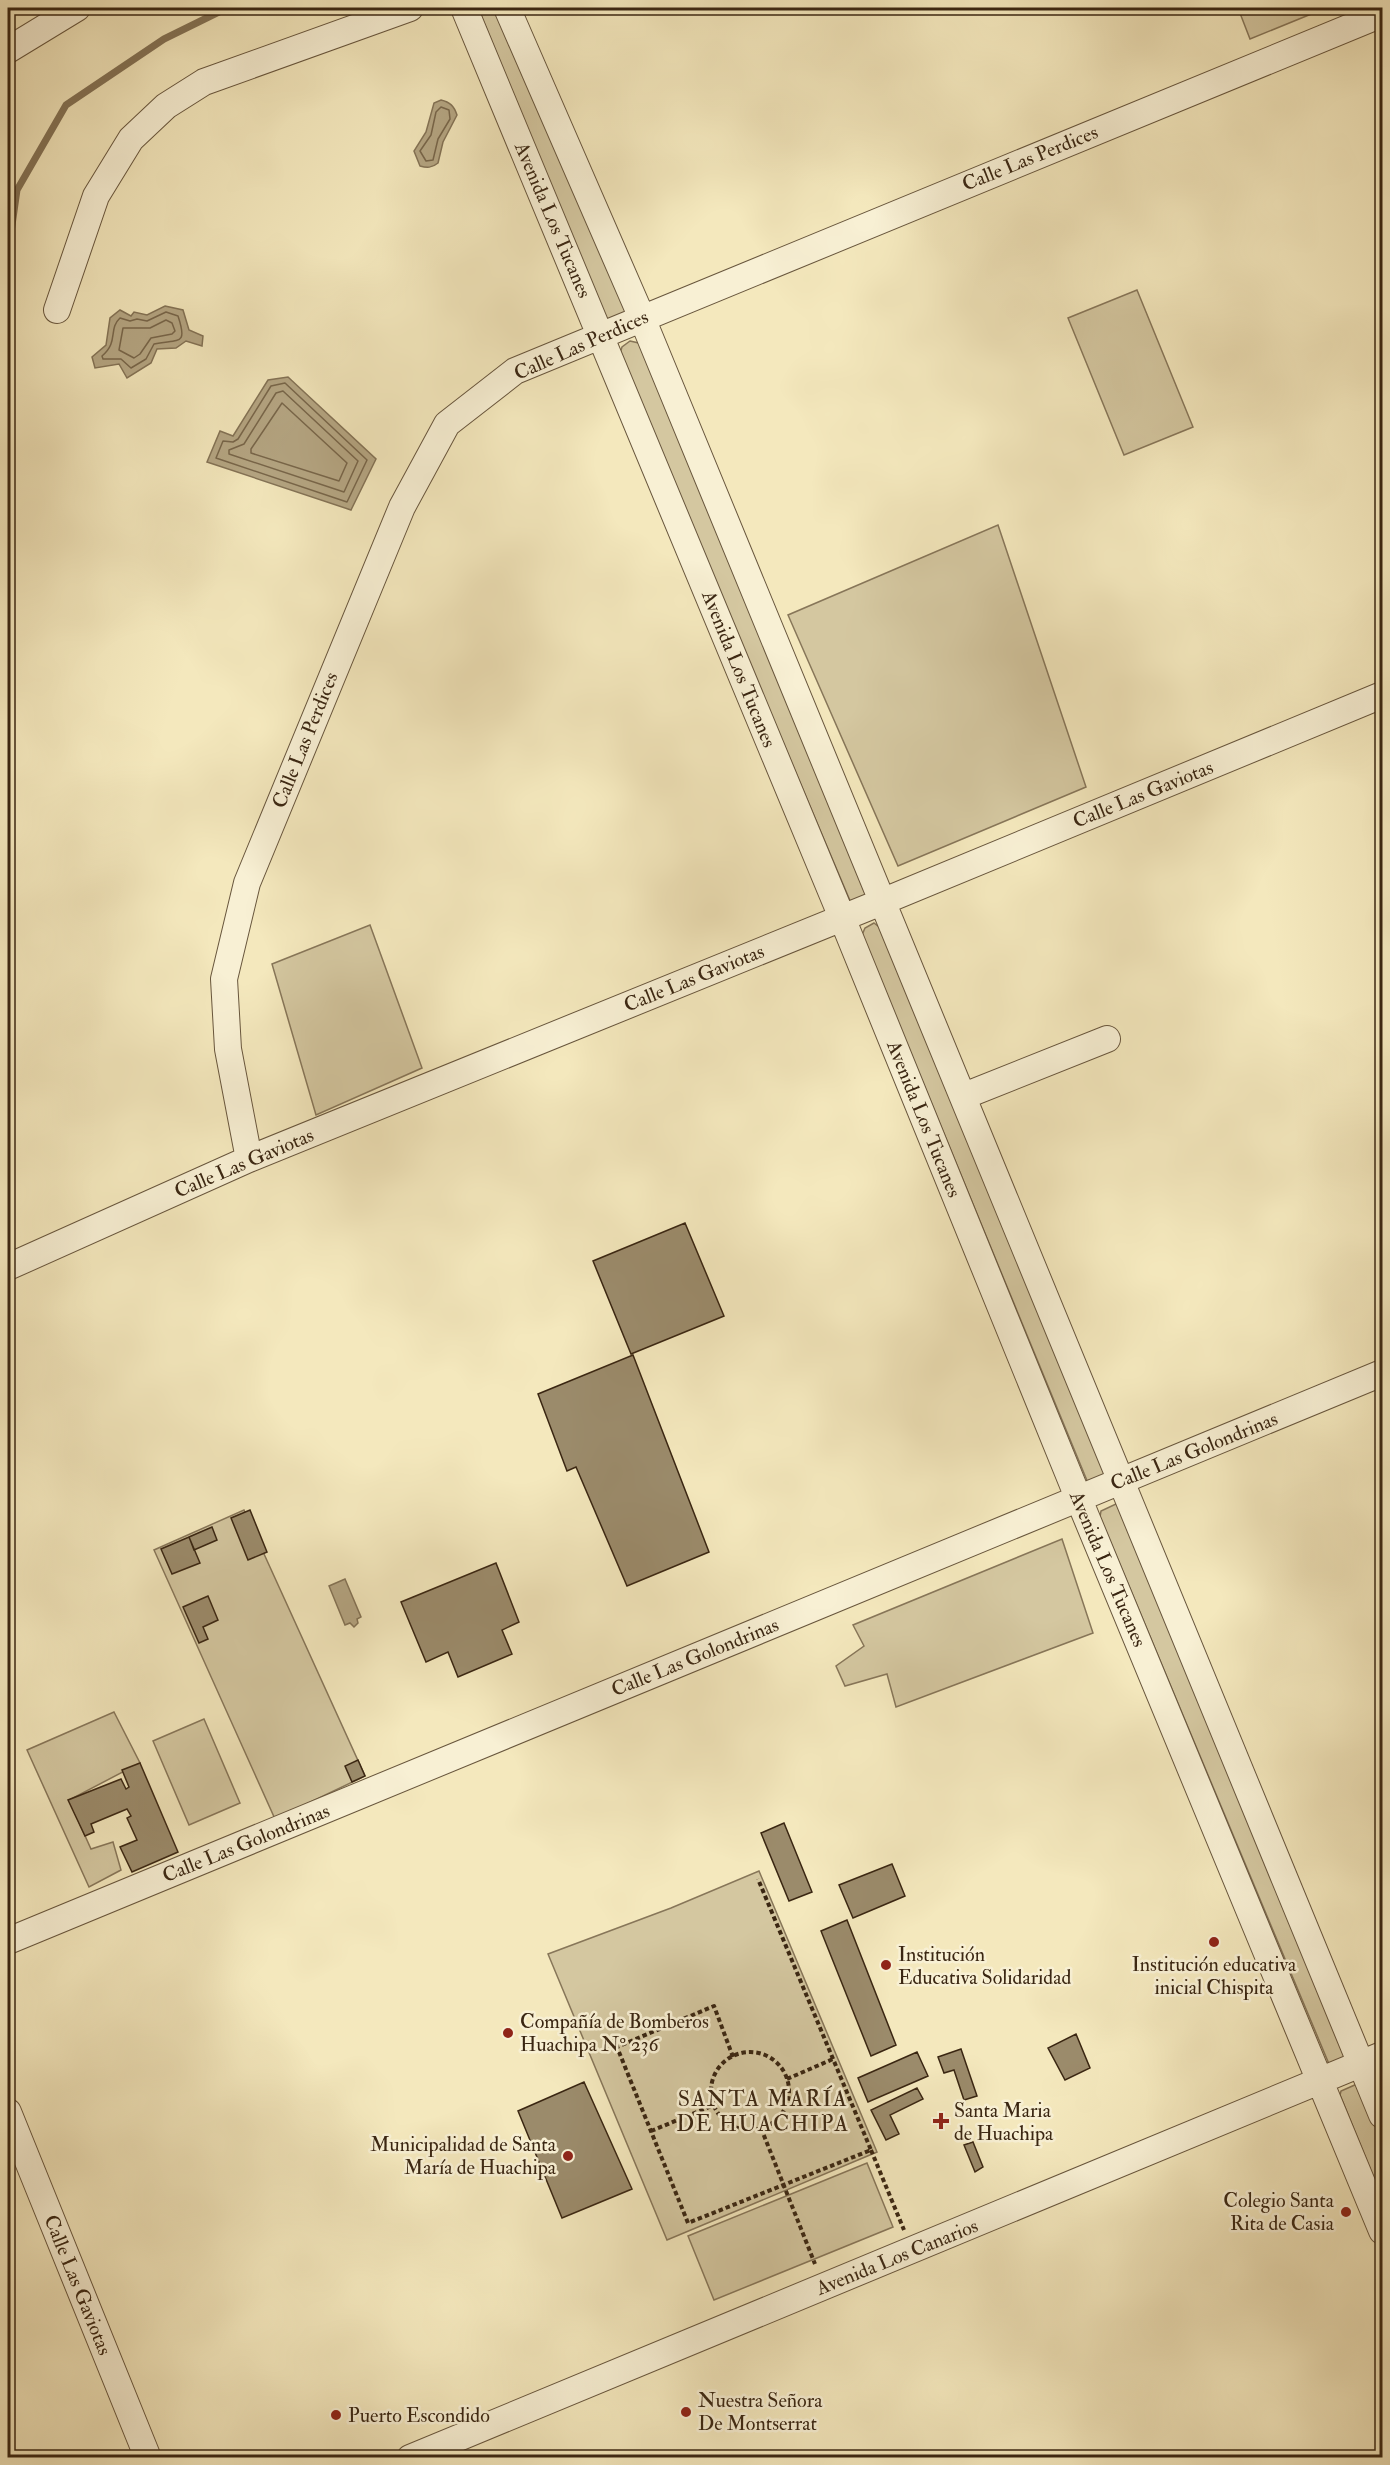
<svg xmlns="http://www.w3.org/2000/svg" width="1390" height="2465" font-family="'IM FELL Double Pica',serif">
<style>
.green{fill:#d4c7a0;stroke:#877659;stroke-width:1.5}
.water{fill:#b5a683;stroke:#847356;stroke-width:1.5}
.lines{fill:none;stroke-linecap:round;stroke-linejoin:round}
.shore{stroke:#78664a;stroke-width:1.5}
.stream{stroke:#847356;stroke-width:7}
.building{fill:#9b8b6b;stroke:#3a2612;stroke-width:1.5}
.minor-casing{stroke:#68563d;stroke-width:28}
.path{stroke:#3a2612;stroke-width:4;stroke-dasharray:4.5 3;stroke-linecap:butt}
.minor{stroke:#f8f0d4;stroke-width:26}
.poi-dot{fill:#8f2418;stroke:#f8f0d4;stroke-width:2}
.labels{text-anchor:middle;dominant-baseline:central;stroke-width:5;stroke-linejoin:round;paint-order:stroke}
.street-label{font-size:20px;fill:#3a2612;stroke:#f8f0d4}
.poi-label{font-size:20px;fill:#3a2612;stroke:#f8f0d4;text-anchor:start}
.quarter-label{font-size:22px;letter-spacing:1.5px;fill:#3a2612;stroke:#f8f0d4}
</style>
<rect width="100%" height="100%" fill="#f4e8bd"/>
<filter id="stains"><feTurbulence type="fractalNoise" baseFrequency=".00333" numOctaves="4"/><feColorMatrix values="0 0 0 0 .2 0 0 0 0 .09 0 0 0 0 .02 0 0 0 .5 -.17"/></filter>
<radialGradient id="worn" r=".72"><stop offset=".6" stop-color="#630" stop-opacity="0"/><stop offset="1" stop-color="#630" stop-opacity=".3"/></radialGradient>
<path class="green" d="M 478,8 L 500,8 L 629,311 L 606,320 Z
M 1238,8 L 1326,8 L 1250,39 Z
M 1137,290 L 1193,427 L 1124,455 L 1068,318 Z
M 630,341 L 643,344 L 869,893 L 851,903 L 619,356 L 622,347 Z
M 998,525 L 1086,787 L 898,866 L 788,615 Z
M 874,923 L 883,930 L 1108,1473 L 1088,1483 L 862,935 L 865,928 Z
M 370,925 L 422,1068 L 316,1115 L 272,964 Z
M 1118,1503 L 1349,2058 L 1329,2064 L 1100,1517 L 1101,1511 Z
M 244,1510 L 365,1776 L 275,1819 L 154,1550 Z
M 1062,1539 L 1093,1633 L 896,1707 L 887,1674 L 845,1686 L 836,1666 L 864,1646 L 853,1625 Z
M 114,1712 L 140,1763 L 69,1800 L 91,1849 L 113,1842 L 121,1870 L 89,1887 L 27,1750 Z
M 204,1719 L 240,1803 L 189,1825 L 153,1741 Z
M 759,1871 L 877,2152 L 667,2240 L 548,1954 L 671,1908 Z
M 1357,2084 L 1360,2087 L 1382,2141 L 1382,2198 L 1340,2095 L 1341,2091 Z
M 867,2163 L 893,2227 L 714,2300 L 688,2236 Z"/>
<path class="water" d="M 441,100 C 450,102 454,106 457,115 L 443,142 L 438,163 C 432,168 427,168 420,166 L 414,151 L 426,132 L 434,103 Z
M 165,306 L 183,310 L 189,330 L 203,336 L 202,346 L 186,341 L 176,348 L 157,349 L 151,363 L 127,378 L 119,364 L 95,368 L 92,357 L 106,345 L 110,318 L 120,310 L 131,316 L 134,312 L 147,315 Z
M 288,377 L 376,459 L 351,510 L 207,462 L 220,431 L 233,436 L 268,380 Z
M 345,1579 L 361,1617 L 357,1619 L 358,1623 L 354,1627 L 350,1623 L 345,1625 L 329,1586 Z"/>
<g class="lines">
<path class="shore" d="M 441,107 L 449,110 L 450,119 L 438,139 L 433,160 L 426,161 L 420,151 L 431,135 L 436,112 Z
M 166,312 L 178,316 C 188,346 179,339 154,344 L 146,359 L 131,368 L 121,359 L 103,359 L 102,356 C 119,342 108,329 120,318 L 130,321 L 137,319 L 147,321 Z
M 166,320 L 172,323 L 175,331 L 172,334 L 151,338 L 140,354 L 134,358 L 119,350 L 123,328 L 150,328 Z
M 285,383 L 367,460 L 347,502 L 216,458 L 223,441 L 233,442 L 238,439 L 271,386 Z
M 283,391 L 358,461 L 344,492 L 229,454 L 229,450 L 244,444 L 276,393 Z
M 282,403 L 347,463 L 339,481 L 251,453 L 251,449 Z"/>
<path class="stream" d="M 8,253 L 17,190 L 66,105 L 164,39 L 227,8"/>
</g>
<path class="building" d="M 685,1223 L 724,1316 L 631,1354 L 593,1261 Z
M 633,1355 L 709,1552 L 627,1586 L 576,1467 L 567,1471 L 538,1394 Z
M 250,1510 L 267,1552 L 248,1560 L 231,1518 Z
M 212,1527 L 217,1540 L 194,1550 L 189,1537 Z
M 189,1537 L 200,1563 L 172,1574 L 161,1549 Z
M 496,1563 L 519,1622 L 502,1630 L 512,1654 L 458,1677 L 448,1652 L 426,1662 L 401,1602 Z
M 208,1596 L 218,1620 L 203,1627 L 208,1639 L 199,1643 L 183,1607 Z
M 358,1760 L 365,1776 L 352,1782 L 345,1766 Z
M 140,1763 L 178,1852 L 132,1872 L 120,1847 L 137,1840 L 127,1818 L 131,1816 L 127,1809 L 91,1824 L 94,1832 L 85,1836 L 68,1800 L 121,1779 L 126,1789 L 129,1787 L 122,1770 Z
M 784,1823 L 812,1892 L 789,1901 L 761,1833 Z
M 892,1864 L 905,1896 L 853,1918 L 839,1885 Z
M 847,1920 L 896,2045 L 871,2056 L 821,1931 Z
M 1076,2034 L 1090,2068 L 1065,2080 L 1048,2048 Z
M 961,2049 L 977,2096 L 964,2100 L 954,2070 L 944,2073 L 938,2057 Z
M 917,2052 L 928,2076 L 868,2102 L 858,2078 Z
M 584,2082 L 632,2189 L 562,2218 L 518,2111 Z
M 917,2088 L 923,2099 L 890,2115 L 899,2134 L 886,2140 L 871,2110 Z
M 973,2142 L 983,2167 L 975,2172 L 964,2145 Z"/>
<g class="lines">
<defs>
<path id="minor" d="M 464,8 L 836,903 L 1073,1485 L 1382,2231
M 507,8 L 642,318 L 1382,2115
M 8,50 L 77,8
M 57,310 L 96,196 L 131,139 L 166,106 L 204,82 L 410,8
M 964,1096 L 1107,1039
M 249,1159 L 228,1049 L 224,979 L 247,883 L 402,507 L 447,424 L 515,371 L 1382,14
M 8,1267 L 249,1159 L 884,901 L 1382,695
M 8,1941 L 1382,1373
M 8,2112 L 148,2458
M 410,2458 L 1382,2055"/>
</defs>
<use href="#minor" class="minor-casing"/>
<path class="path" d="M711 2091a39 39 0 1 1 78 0a39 39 0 1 1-78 0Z
M 733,2057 L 714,2006 L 617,2047 L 688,2223 L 871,2150 L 758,1879
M 787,2079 L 833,2059
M 761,2128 L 815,2264
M 651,2131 L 714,2105
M 1378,2137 L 1382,2148
M 871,2150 L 904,2230"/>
<use href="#minor" class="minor"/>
</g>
<g class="poi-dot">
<circle cx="1214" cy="1942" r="6"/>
<circle cx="886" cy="1965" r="6"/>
<circle cx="508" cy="2033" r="6"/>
<path d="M938 2112h6v6h6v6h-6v6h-6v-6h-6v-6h6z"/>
<circle cx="568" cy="2156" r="6"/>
<circle cx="1346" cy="2212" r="6"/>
<circle cx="686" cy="2412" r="6"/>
<circle cx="336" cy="2415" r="6"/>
</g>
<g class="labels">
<g class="street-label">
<text transform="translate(1030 158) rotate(-22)">Calle Las Perdices</text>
<text transform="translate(553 220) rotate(67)">Avenida Los Tucanes</text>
<text transform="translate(581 345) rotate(-24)">Calle Las Perdices</text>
<text transform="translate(739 669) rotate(68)">Avenida Los Tucanes</text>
<text transform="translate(305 740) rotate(-68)">Calle Las Perdices</text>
<text transform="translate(1143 794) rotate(-22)">Calle Las Gaviotas</text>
<text transform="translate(694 978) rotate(-22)">Calle Las Gaviotas</text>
<text transform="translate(924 1119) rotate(68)">Avenida Los Tucanes</text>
<text transform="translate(244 1163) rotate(-23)">Calle Las Gaviotas</text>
<text transform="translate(1194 1451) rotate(-22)">Calle Las Golondrinas</text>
<text transform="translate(1108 1569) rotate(67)">Avenida Los Tucanes</text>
<text transform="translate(695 1657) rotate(-22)">Calle Las Golondrinas</text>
<text transform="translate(246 1843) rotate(-22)">Calle Las Golondrinas</text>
<text transform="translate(897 2257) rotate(-22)">Avenida Los Canarios</text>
<text transform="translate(78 2285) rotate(68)">Calle Las Gaviotas</text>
</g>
<g class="poi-label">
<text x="898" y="1954">Institución<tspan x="898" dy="23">Educativa Solidaridad</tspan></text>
<text x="1214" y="1964" text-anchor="middle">Institución educativa<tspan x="1214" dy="23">inicial Chispita</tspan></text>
<text x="520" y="2021">Compañía de Bomberos<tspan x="520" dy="23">Huachipa Nº 236</tspan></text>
<text x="954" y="2110">Santa Maria<tspan x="954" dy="23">de Huachipa</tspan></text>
<text x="556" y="2144" text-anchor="end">Municipalidad de Santa<tspan x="556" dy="23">María de Huachipa</tspan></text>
<text x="1334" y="2200" text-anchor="end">Colegio Santa<tspan x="1334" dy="23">Rita de Casia</tspan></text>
<text x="698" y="2400">Nuestra Señora<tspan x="698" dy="23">De Montserrat</tspan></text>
<text x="348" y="2415">Puerto Escondido</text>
</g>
<g class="quarter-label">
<text x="763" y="2099">SANTA MARÍA<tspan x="763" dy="25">DE HUACHIPA</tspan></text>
</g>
</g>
<rect width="1390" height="2465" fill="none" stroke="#f4e8bd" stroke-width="30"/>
<rect x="9" y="9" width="1372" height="2447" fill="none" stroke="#3a2612" stroke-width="3"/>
<rect x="15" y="15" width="1360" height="2435" fill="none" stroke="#3a2612" stroke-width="1.5"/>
<rect width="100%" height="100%" filter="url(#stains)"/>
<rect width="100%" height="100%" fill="url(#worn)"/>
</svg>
